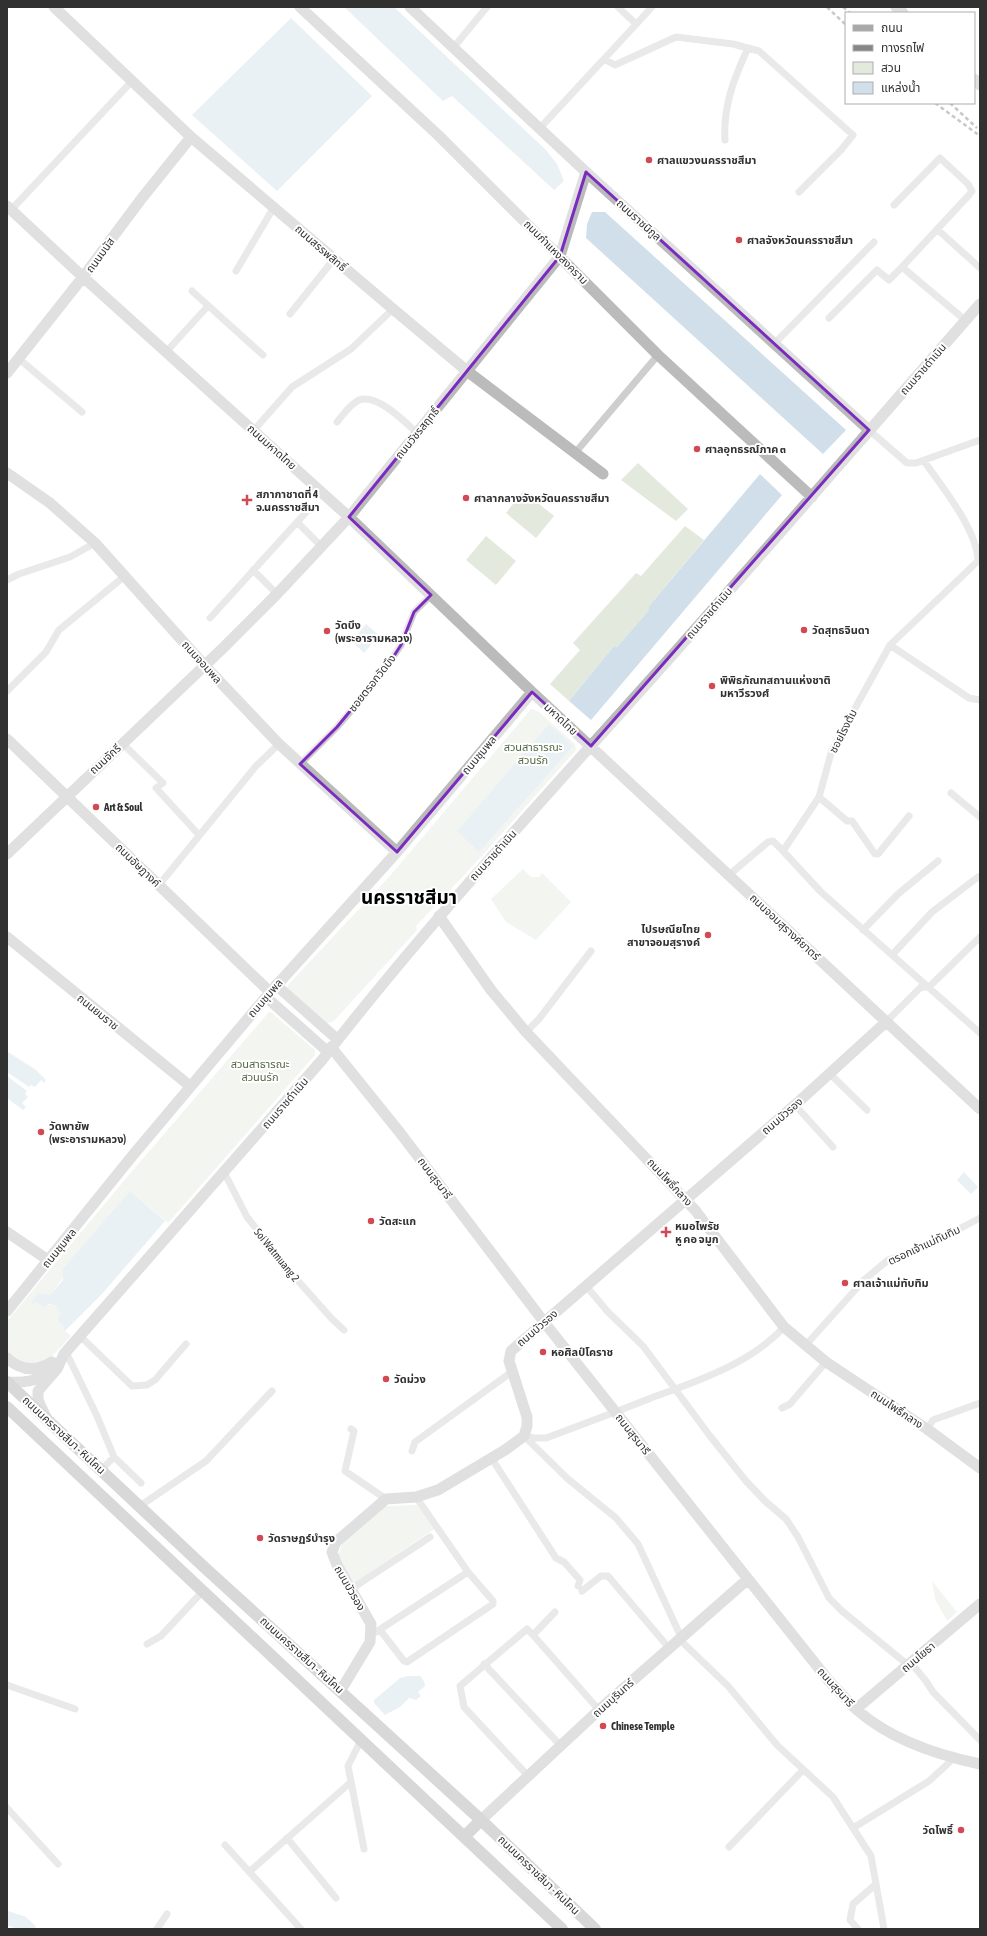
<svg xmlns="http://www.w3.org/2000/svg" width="987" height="1936" font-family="'Asap Condensed','Noto Sans Thai',sans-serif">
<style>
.green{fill:#e4e9de}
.water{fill:#d0dfe9}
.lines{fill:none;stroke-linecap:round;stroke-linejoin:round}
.river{stroke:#d0dfe9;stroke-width:14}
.street{stroke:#cecece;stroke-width:7}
.secondary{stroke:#bbb;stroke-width:11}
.primary{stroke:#a9a9a9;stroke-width:12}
.rail{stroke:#868686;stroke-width:2.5;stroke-dasharray:4 3;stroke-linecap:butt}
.marked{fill:none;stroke:#7b2cbf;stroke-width:3;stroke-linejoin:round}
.poi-dot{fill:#d14a53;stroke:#fff;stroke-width:1.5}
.labels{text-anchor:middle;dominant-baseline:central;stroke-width:4;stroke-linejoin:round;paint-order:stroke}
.poi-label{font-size:11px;font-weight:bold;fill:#313131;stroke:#fff;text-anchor:start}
.street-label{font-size:11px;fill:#313131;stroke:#fff}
.park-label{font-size:11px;fill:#546843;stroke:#fff}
.town-label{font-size:19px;font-weight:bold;fill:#000;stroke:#fff}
</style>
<rect width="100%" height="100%" fill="#fff"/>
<path class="green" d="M 638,463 L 688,509 L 676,521 L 621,480 Z
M 523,491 L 554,516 L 536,538 L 506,513 Z
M 685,526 L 704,540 L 649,606 L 649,610 L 617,647 L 614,646 L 569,701 L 550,684 L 580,650 L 573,643 L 636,573 L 641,576 Z
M 486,536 L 516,561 L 496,585 L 466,560 Z
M 531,709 L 538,711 L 575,744 L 576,750 L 481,857 L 416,926 L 417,930 L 333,1022 L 327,1023 L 288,989 L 288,985 L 389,877 Z
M 523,869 L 531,877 L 539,877 L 542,873 L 571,902 L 536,940 L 506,922 L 491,899 Z
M 269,1012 L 272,1013 L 315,1050 L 315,1055 L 168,1223 L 130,1191 L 50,1295 L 38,1293 L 31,1302 L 56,1306 L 59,1310 L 64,1326 L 62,1328 L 71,1336 L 47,1362 L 32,1367 L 7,1354 L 7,1321 L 128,1176 Z
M 417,1505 L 434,1529 L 354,1583 L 339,1559 L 338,1556 L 342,1544 L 385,1506 Z
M 932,1581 L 957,1612 L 947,1621 L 935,1599 Z"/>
<path class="water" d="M 344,7 L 394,7 L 546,150 L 557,164 L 564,181 L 554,190 L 452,96 L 443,101 Z
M 291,18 L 372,96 L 277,191 L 192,115 Z
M 592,212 L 605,212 L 846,430 L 823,454 L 586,238 L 587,224 Z
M 760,474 L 782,495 L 591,720 L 569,701 L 614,646 L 617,647 L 649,610 L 649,606 Z
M 366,624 L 379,635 L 364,653 L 352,641 Z
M 549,724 L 573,746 L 479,852 L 457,831 Z
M 8,1052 L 36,1070 L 46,1080 L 44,1083 L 41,1080 L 35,1087 L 31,1085 L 29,1087 L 7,1072 Z
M 7,1076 L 27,1091 L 25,1094 L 28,1097 L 22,1103 L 26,1107 L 23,1110 L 7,1098 Z
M 964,1172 L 978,1187 L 971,1194 L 957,1180 Z
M 130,1191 L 165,1221 L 102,1294 L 65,1331 L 62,1328 L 64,1326 L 58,1320 L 60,1313 L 56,1306 L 49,1304 L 43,1307 L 36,1302 L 34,1304 L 31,1302 L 38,1293 L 50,1295 L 63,1280 L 63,1269 Z
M 408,1676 L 420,1676 L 424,1681 L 425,1686 L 418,1692 L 421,1696 L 416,1700 L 409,1698 L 400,1707 L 385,1715 L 374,1703 L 374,1700 L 400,1678 Z"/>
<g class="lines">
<path class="river" d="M 7,1918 L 22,1923 L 29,1929"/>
<path class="street" d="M 618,7 L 636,24
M 453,48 L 487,7
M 604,59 L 652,7
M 540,128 L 604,59 L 615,65 L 676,37 L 733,44 L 759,51 L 853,135 L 841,150 L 799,192
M 725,140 C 723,106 734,78 748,48
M 894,205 L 940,158 L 968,184 L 972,191 L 969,195 L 902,267 L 965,320
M 11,210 L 132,81
M 937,229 L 980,268
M 236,271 L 274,207
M 192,291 L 263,355
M 290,314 L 334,259
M 829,318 L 877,270 L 889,280 L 902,267
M 774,344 L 874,242
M 166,352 L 208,306
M 18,358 L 82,412
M 337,422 C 343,415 350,404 359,400 C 377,393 405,422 417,433
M 254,430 L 292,387 L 351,349 L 393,309
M 869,430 L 907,463 L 916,463 L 980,440
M 575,453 L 658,355
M 924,461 C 942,487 977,529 978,561 L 890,645 L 832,750 L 819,797 L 783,851 L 821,892 L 980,1033
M 297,522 L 322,547
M 253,570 L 277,594
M 7,580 L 19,574 L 70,557 L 95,543
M 210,618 L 309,509
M 890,645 L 969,698 L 980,700
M 7,691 L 46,652 L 59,630 L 126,575
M 122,743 L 163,783 L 156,788 L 199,835
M 300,764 L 337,727 L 374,684 L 401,645 L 414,612 L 431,595
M 951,793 L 980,817
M 819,797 L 847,821 L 852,821 L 875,854 L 878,854 L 909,816
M 729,875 L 768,842 L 773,841 L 783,851
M 159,885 L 256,766 L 279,744
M 863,930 L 898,894 L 938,861
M 892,955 L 932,912 L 978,877
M 886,1022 L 921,987 L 929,987 L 980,937
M 526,1032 L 539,1019 L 591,951
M 829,1073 L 867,1110
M 795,1105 L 833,1147
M 224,1172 L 247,1217 L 267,1242 L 267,1246 L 332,1319 L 344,1330
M 586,1286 L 608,1312 L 643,1346 L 710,1436 L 746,1481 L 765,1501 L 786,1519 L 798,1537 L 829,1598 L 842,1611 L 908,1665
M 80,1336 L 132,1386 L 147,1385 L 155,1380 L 186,1344
M 805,1346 L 864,1280 L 888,1260 L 927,1246 L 980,1218
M 66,1352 L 97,1416 L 114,1457 L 141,1483
M 782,1408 L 790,1404 L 826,1362
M 351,1429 L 354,1431 L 345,1471 L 386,1499
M 927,1429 L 933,1420 L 980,1403
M 524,1436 L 534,1438 L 546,1438 C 581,1425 616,1412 651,1398 C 697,1381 750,1364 784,1327
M 524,1436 L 568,1479 L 616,1518 L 638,1544 L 681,1637
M 412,1451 L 415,1442 L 513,1371
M 492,1459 L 556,1558 L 564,1562 L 580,1580 L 578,1586
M 101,1470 L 114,1457
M 140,1506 L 206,1461 L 272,1391
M 351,1589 L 430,1537
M 582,1591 L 601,1576 L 608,1576 L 669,1648
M 380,1630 L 404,1661 L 407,1662 L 493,1604 L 493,1601 L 468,1572 L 416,1497
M 376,1632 L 468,1572
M 533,1635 L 599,1710
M 679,1639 L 728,1686 L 777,1745 L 833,1797 L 871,1856 L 884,1929
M 147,1644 L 161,1636 L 202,1592
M 911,1663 L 926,1681 L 933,1692 L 980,1740
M 484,1664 L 561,1746
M 7,1685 L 75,1709
M 361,1740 L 348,1766 L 364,1849
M 529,1777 L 464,1707 L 460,1686 L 527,1629 L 533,1635 L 555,1612
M 7,1808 L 58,1864
M 853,1828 L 929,1781 L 953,1759
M 287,1838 L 336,1898
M 225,1845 L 301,1929
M 729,1847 L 803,1770
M 249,1872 L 351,1782
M 157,1929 L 167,1914
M 858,1929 L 850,1920 L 853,1904 L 876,1884"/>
<path class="secondary" d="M 54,7 L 191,137 L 393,309 L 467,371 L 603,474
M 300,7 L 438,135 L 658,355 L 812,497
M 410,7 L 586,172 L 869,430
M 896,7 L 903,13
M 974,79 L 980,85
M 7,206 L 83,277 L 349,517 L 532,692 L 980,1109
M 7,373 L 83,277 L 142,198 L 191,137
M 7,473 L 50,503 L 95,543 L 205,666 L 279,744 L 397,852
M 7,739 L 270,992
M 7,854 L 222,649 L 277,594 L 349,517 L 560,256 L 586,172
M 439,916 L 491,990 L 526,1032 L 695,1210 L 784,1327 L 826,1362 L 927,1429 L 980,1468
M 7,937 L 190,1086
M 276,985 L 337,1039
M 266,997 L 328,1052
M 331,1047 L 401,1134 L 544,1322 L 829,1681 C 838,1690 847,1701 857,1710 C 890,1739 937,1755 980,1764
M 7,1232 L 48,1260
M 7,1311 L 133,1155 L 266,997 L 397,852 L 532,692
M 7,1358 C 21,1371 36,1372 52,1362
M 7,1382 C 23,1383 39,1382 50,1369
M 46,1417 L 38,1400 L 38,1391 L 57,1369 L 64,1354 L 322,1060 C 425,927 539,804 651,679 C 762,555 870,429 980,304
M 341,1690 L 370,1642 L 371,1624 L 337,1565 L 332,1552 L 336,1542 L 386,1499 L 416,1497 L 438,1490 L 505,1450 L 524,1436 L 527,1426 L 527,1417 L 509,1361 L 511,1351 L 795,1105 L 886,1022
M 856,1709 L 980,1604
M 481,1820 L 599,1710 L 748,1579"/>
<path class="primary" d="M 7,1382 L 204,1567 L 481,1820 L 595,1929
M 7,1407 L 562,1929
M 464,1837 L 481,1820"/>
<path class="rail" d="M 827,7 L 846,25
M 843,7 L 850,13
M 935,103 L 980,136
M 950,103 L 977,128"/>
</g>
<path d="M0 0H987V1936H0ZM 586,172 L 869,430 L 591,746 L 532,692 L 397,852 L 300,764 L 337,727 L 388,665 L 401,645 L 414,612 L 431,595 L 349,517 L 560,256 Z" fill="#fff" fill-opacity=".55" fill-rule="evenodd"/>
<path class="marked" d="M 586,172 L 869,430 L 591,746 L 532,692 L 397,852 L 300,764 L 337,727 L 388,665 L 401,645 L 414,612 L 431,595 L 349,517 L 560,256 Z"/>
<g class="poi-dot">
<circle cx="649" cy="160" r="4"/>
<circle cx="739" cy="240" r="4"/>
<circle cx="697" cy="449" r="4"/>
<circle cx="466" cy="498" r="4"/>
<path d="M245 494h4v4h4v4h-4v4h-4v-4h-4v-4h4z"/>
<circle cx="804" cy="630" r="4"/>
<circle cx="327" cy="631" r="4"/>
<circle cx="712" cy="686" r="4"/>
<circle cx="96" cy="807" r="4"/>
<circle cx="708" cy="935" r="4"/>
<circle cx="41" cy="1132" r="4"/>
<circle cx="371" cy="1221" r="4"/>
<path d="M664 1226h4v4h4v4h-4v4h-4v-4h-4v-4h4z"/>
<circle cx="845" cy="1283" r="4"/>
<circle cx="543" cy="1352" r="4"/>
<circle cx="386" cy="1379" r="4"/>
<circle cx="260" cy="1538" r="4"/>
<circle cx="603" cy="1726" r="4"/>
<circle cx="961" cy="1830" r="4"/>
</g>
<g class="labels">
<g class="poi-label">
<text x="657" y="160">ศาลแขวงนครราชสีมา</text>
<text x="747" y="240">ศาลจังหวัดนครราชสีมา</text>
<text x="705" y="449">ศาลอุทธรณ์ภาค ๓</text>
<text x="256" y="494">สภากาชาดที่ 4<tspan x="256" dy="13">จ.นครราชสีมา</tspan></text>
<text x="474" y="498">ศาลากลางจังหวัดนครราชสีมา</text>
<text x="335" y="625">วัดบึง<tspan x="335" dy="13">(พระอารามหลวง)</tspan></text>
<text x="812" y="630">วัดสุทธจินดา</text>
<text x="720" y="680">พิพิธภัณฑสถานแห่งชาติ<tspan x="720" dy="13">มหาวีรวงศ์</tspan></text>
<text x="104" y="807">Art &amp; Soul</text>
<text x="700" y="929" text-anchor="end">ไปรษณียไทย<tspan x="700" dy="13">สาขาจอมสุรางค์</tspan></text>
<text x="49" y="1126">วัดพายัพ<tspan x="49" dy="13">(พระอารามหลวง)</tspan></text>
<text x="379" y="1221">วัดสะแก</text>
<text x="675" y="1226">หมอไพรัช<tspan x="675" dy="13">หู คอ จมูก</tspan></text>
<text x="853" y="1283">ศาลเจ้าแม่ทับทิม</text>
<text x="551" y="1352">หอศิลป์โคราช</text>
<text x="394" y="1379">วัดม่วง</text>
<text x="268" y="1538">วัดราษฏร์บำรุง</text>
<text x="611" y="1726">Chinese Temple</text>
<text x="953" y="1830" text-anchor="end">วัดโพธิ์</text>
</g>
<g class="street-label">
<text transform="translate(639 220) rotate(42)">ถนนราชนิกูล</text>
<text transform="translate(321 248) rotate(41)">ถนนสรรพสิทธิ์</text>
<text transform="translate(556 252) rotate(45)">ถนนกำแหงสงคราม</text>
<text transform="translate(100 255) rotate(-54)">ถนนมนัส</text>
<text transform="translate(923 369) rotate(-49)">ถนนราชดำเนิน</text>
<text transform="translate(417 433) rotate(-51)">ถนนวัชรสฤทธิ์</text>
<text transform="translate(272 447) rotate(42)">ถนนมหาดไทย</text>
<text transform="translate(709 613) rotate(-49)">ถนนราชดำเนิน</text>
<text transform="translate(202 662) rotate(48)">ถนนจอมพล</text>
<text transform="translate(372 683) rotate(-52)">ซอยตรอกวัดบึง</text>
<text transform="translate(561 719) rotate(43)">มหาดไทย</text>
<text transform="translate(843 731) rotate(-63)">ซอยโรงต้ม</text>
<text transform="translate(479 755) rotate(-50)">ถนนชุมพล</text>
<text transform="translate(105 759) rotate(-43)">ถนนจักรี</text>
<text transform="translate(493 855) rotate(-48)">ถนนราชดำเนิน</text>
<text transform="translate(138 865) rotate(44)">ถนนอัษฎางค์</text>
<text transform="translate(785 927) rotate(43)">ถนนจอมสุรางค์ยาตร์</text>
<text transform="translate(265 998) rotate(-49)">ถนนชุมพล</text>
<text transform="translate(98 1012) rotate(39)">ถนนยมราช</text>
<text transform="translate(285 1103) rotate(-49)">ถนนราชดำเนิน</text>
<text transform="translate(782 1116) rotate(-41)">ถนนบัวรอง</text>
<text transform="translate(435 1178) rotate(53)">ถนนสุรนารี</text>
<text transform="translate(670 1182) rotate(47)">ถนนโพธิ์กลาง</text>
<text transform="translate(924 1245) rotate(-25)">ตรอกเจ้าแม่ทับทิม</text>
<text transform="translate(59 1248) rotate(-51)">ถนนชุมพล</text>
<text transform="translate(277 1255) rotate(51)">Soi Watmuang 2</text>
<text transform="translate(537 1328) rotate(-41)">ถนนบัวรอง</text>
<text transform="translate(897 1409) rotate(34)">ถนนโพธิ์กลาง</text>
<text transform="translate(633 1434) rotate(52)">ถนนสุรนารี</text>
<text transform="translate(64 1435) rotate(43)">ถนนนครราชสีมา - หินโคน</text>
<text transform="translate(350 1588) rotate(60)">ถนนบัวรอง</text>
<text transform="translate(302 1655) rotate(42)">ถนนนครราชสีมา - หินโคน</text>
<text transform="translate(918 1657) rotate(-40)">ถนนโยธา</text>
<text transform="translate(836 1687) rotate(48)">ถนนสุรนารี</text>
<text transform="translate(613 1698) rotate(-42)">ถนนบุรินทร์</text>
<text transform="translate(539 1875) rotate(44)">ถนนนครราชสีมา - หินโคน</text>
</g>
<g class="park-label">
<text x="533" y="747">สวนสาธารณะ<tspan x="533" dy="13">สวนรัก</tspan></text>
<text x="260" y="1064">สวนสาธารณะ<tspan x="260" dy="13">สวนนรัก</tspan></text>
</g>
<g class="town-label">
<text x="409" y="897">นครราชสีมา</text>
</g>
</g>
<rect width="987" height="1936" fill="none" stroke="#313131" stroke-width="16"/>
<rect x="845" y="12" width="130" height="92" fill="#ffffff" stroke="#adadad"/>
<rect x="853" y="25" width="20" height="6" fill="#a9a9a9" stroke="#adadad"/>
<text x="881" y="32" font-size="12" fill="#313131">ถนน</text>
<rect x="853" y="45" width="20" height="6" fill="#868686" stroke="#adadad"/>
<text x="881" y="52" font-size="12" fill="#313131">ทางรถไฟ</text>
<rect x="853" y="62" width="20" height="12" fill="#e4e9de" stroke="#adadad"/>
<text x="881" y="72" font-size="12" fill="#313131">สวน</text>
<rect x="853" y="82" width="20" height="12" fill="#d0dfe9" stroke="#adadad"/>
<text x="881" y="92" font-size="12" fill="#313131">แหล่งน้ำ</text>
</svg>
